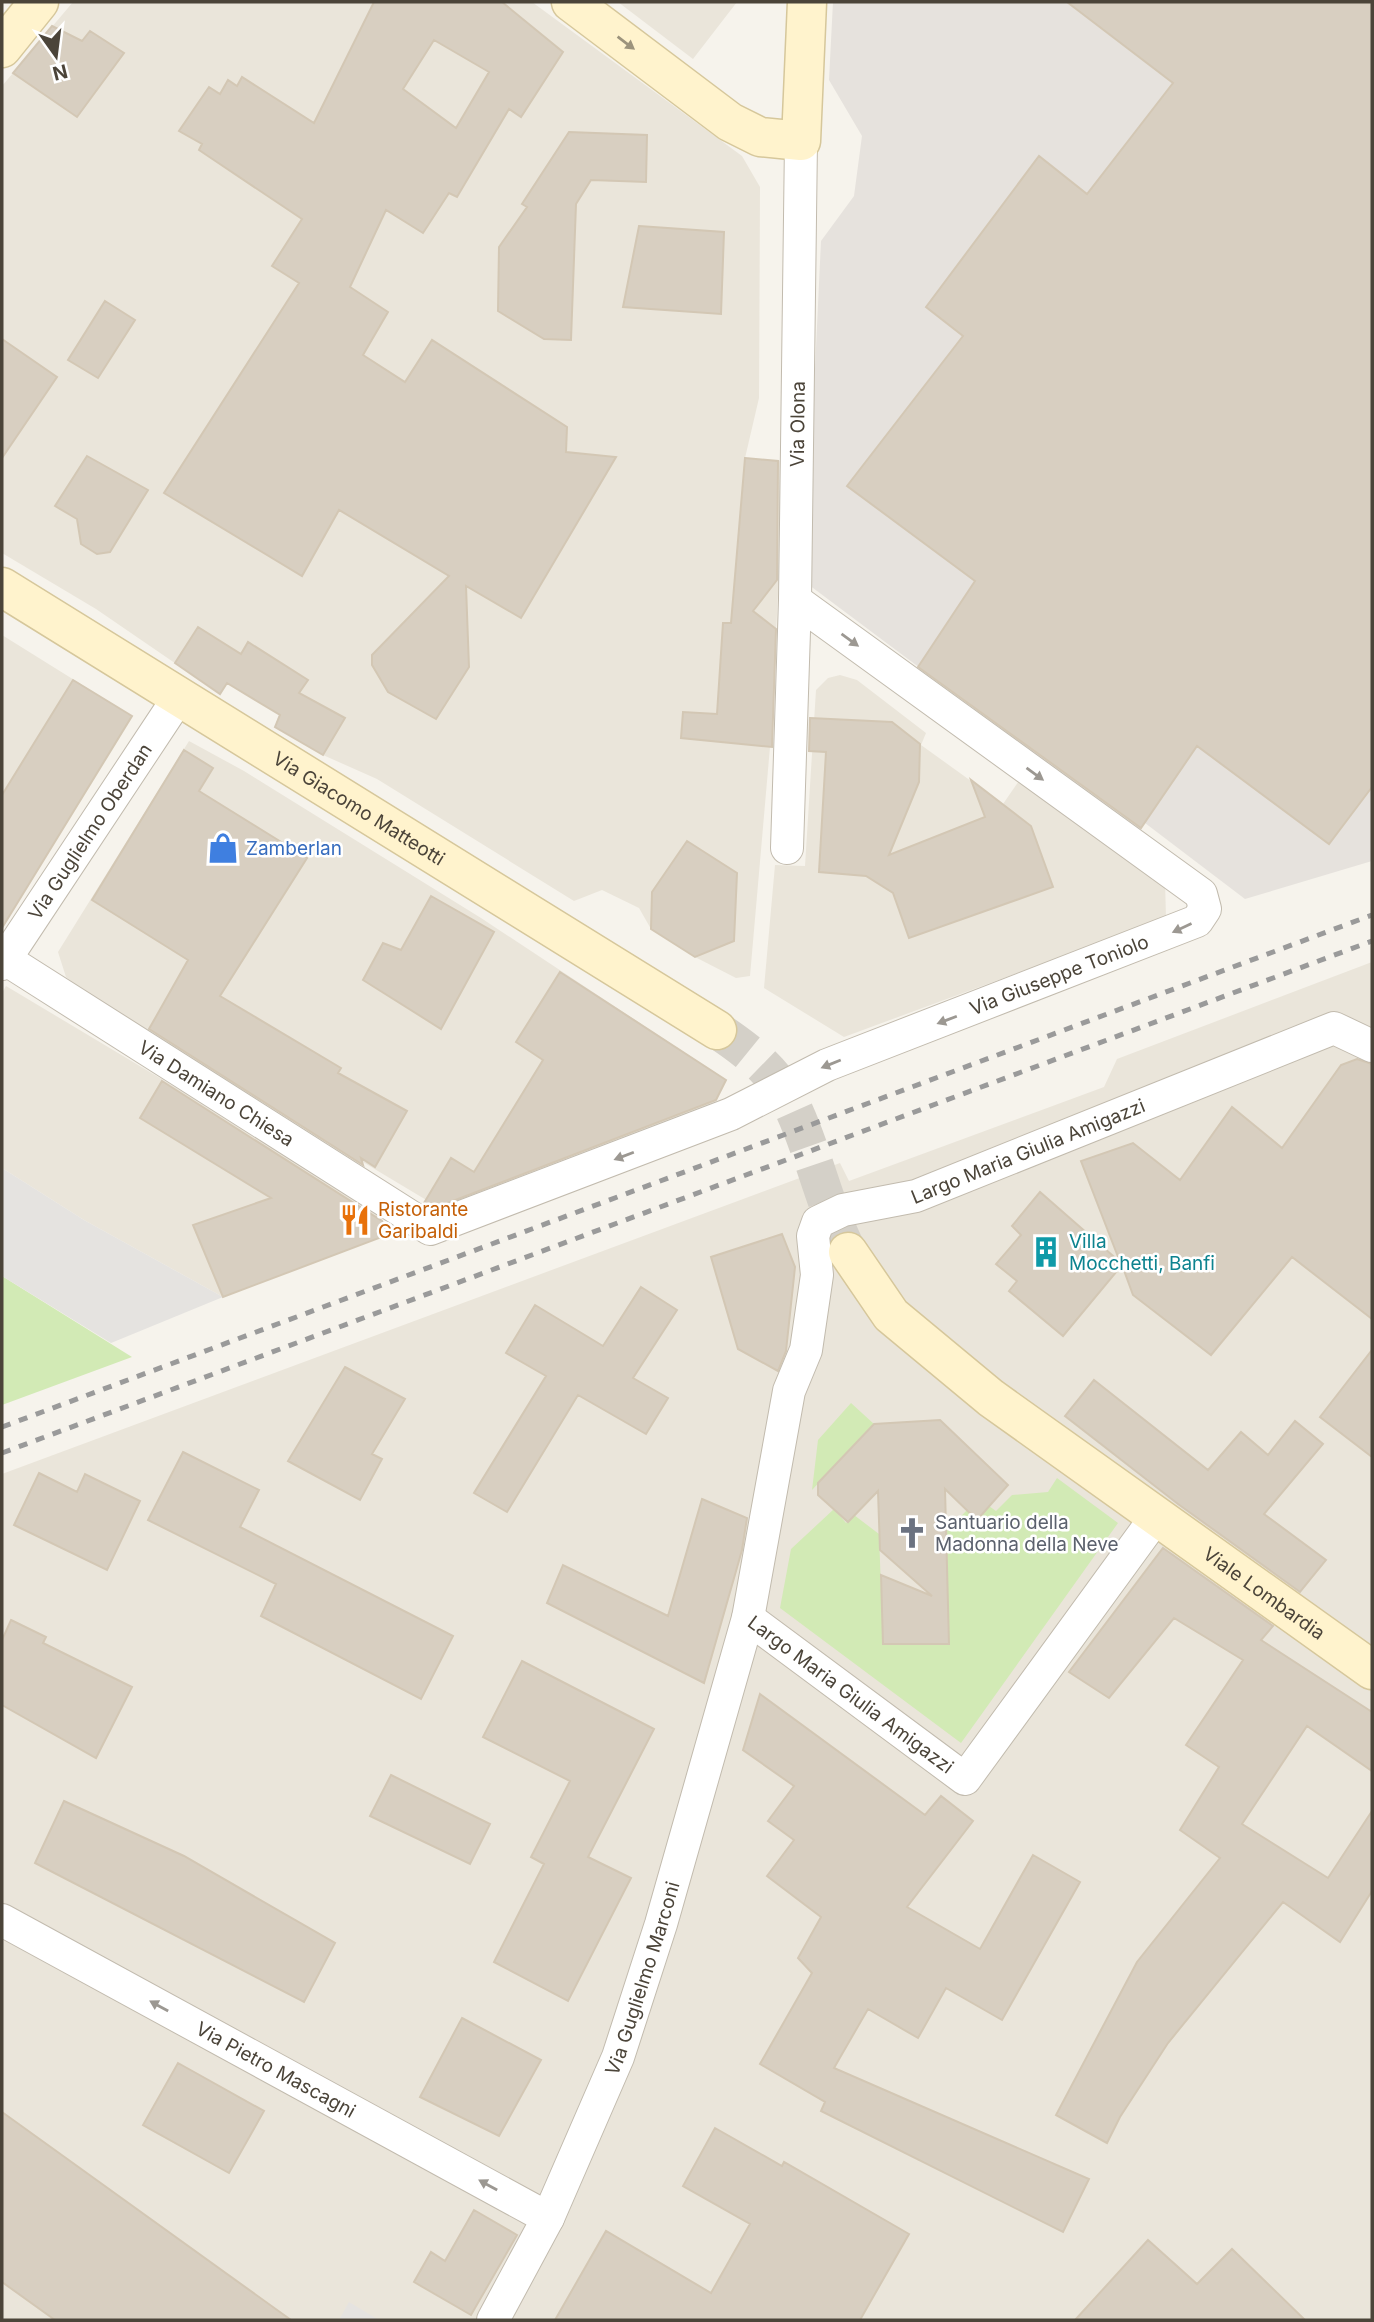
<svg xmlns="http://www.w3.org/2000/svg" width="1374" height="2322" font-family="Inter,sans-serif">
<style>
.residential{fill:#eae5da}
.industrial{fill:#e6e2dd}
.green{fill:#d2eab5}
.parking{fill:#e5e3e0}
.building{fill:#d8cfc1;stroke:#d3c7b4;stroke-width:2;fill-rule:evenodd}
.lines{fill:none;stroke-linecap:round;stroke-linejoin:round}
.secondary-tunnel{stroke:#d4d0c8;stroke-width:38;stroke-dasharray:38 19;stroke-linecap:butt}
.street-casing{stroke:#c2bbae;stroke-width:34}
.secondary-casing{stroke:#d6c79b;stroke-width:41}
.street{stroke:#fff;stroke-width:32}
.secondary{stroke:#fff3cd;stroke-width:38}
.rail{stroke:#9a9a9a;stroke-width:5;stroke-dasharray:9 9;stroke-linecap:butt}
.oneway{fill:#9c937c}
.oneway2{fill:#9c9892}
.labels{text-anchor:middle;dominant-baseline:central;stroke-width:5;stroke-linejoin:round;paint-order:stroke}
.street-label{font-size:19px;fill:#4b4439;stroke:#fff}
.shop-label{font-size:19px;fill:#366cbe;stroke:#fff;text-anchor:start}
.food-label{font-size:19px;fill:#c56008;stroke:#fff;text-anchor:start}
.culture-label{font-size:19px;fill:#0d838f;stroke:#fff;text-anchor:start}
.worship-label{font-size:19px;fill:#5b616d;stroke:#fff;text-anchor:start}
</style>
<rect width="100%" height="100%" fill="#f6f3ec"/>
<path class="residential" d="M 73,2 L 532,2 L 742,156 L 760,187 L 759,398 L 745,458 L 785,461 L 770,747 L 750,976 L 736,978 L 695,957 L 651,929 L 639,908 L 602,890 L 574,901 L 377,779 L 323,755 L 275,727 L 279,714 L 228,683 L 220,694 L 96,609 L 2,553 L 2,86 Z
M 618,2 L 737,2 L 693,59 Z
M 2,635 L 132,716 L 2,928 Z
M 840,675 L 857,680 L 926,733 L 921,745 L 1003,804 L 1021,778 L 1165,880 L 1166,918 L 844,1037 L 764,988 L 775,865 L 805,866 L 816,690 L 828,678 Z
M 189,741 L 244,771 L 481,918 L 726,1080 L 711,1111 L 443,1210 L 96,1002 L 66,977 L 58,952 Z
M 1372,962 L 1372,2320 L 2,2320 L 2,1474 L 840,1163 L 849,1181 L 1104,1087 L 1117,1059 Z
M 6,986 L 379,1209 L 387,1235 L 223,1297 L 84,1220 L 2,1168 L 2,993 Z"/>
<path class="industrial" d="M 833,2 L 1372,2 L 1372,861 L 1245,899 L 1145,823 L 1138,831 L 805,582 L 821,241 L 854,196 L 862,136 L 829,80 Z"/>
<path class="green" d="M 2,1276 L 132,1357 L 2,1405 Z
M 851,1403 L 874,1424 L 812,1490 L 818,1440 Z
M 1057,1478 L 1118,1523 L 961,1743 L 780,1608 L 791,1549 L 834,1509 L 846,1523 L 854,1515 L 879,1534 L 883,1644 L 949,1644 L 946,1532 L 967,1510 L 977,1519 L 989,1506 L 996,1511 L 1012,1495 L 1048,1492 Z"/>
<path class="parking" d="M 2,1168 L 84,1220 L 223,1297 L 111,1343 L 2,1276 Z
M 349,2302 L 379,2320 L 339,2320 Z"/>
<path class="building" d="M 374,2 L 502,2 L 563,52 L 521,117 L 509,109 L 457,197 L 449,193 L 423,233 L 386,210 L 350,287 L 388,312 L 363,355 L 405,382 L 432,340 L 567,427 L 566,452 L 616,457 L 521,618 L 466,586 L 469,667 L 436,719 L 388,692 L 372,665 L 372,655 L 449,576 L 339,510 L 302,576 L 164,493 L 299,283 L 272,266 L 302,219 L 199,150 L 202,144 L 179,131 L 209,87 L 220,94 L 228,80 L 237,86 L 242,77 L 314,123 ZM 434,40 L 489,72 L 456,128 L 403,89 Z
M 1067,2 L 1372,2 L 1372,787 L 1329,844 L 1197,746 L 1141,828 L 918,667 L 975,581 L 847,486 L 963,336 L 926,307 L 1039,156 L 1087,194 L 1173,83 Z
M 52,26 L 82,41 L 90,31 L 124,53 L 77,117 L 13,73 Z
M 569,132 L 647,135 L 646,182 L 591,180 L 576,204 L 571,340 L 544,339 L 498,311 L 499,247 L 527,207 L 522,204 Z
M 639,226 L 724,232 L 721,314 L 623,307 Z
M 105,301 L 135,320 L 98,378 L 68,360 Z
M 2,339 L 57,377 L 2,458 Z
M 87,456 L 148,490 L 110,552 L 97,554 L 81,544 L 77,519 L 55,506 Z
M 745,458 L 778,461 L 777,580 L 753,611 L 776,629 L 772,747 L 681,738 L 683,712 L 717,714 L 723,623 L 731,623 Z
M 198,627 L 241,654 L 248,642 L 308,680 L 299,693 L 345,718 L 323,755 L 275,727 L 280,715 L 227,683 L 220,694 L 175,663 Z
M 73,680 L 132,716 L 2,928 L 2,795 Z
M 810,718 L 892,722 L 920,744 L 919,782 L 889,855 L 985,817 L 971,780 L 1031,826 L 1053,887 L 909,938 L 893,893 L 866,876 L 819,872 L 826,752 L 809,751 Z
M 184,750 L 213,768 L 199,791 L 307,858 L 220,996 L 341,1068 L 338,1073 L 407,1111 L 375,1167 L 361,1158 L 363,1165 L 149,1029 L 188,960 L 92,900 Z
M 687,841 L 737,873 L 734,941 L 695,957 L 651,929 L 652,892 Z
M 431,896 L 494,932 L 441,1029 L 363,980 L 383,943 L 401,950 Z
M 560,972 L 726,1080 L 716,1100 L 432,1209 L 424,1203 L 451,1158 L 474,1172 L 543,1060 L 516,1042 Z
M 1357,1059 L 1372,1064 L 1372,1319 L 1292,1257 L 1211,1355 L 1133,1295 L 1122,1265 L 1063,1336 L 1009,1291 L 1017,1281 L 996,1264 L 1021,1235 L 1012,1226 L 1040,1192 L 1120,1262 L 1081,1161 L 1133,1143 L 1180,1180 L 1232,1107 L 1282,1148 L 1341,1065 Z
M 162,1081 L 382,1221 L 387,1235 L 223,1297 L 193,1225 L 271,1198 L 140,1118 Z
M 782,1234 L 795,1267 L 786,1351 L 778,1371 L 738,1349 L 711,1257 Z
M 641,1287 L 677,1310 L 633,1378 L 668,1398 L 646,1434 L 578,1395 L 507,1512 L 474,1493 L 546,1376 L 506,1353 L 535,1305 L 603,1346 Z
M 1372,1350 L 1372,1457 L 1320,1417 Z
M 345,1367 L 405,1399 L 372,1454 L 382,1459 L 360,1500 L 288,1461 Z
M 1094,1380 L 1208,1470 L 1241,1432 L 1268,1455 L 1295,1421 L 1323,1444 L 1264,1514 L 1326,1560 L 1300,1592 L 1178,1504 L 1065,1416 Z
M 940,1420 L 1008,1485 L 977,1520 L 945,1489 L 949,1644 L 883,1644 L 881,1575 L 932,1596 L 880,1550 L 878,1491 L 848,1522 L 818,1495 L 818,1483 L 874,1424 Z
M 183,1452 L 259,1490 L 240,1527 L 453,1636 L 421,1699 L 261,1616 L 276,1584 L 148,1520 Z
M 39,1473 L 77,1492 L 85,1474 L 140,1501 L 107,1570 L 14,1525 Z
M 702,1499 L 747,1518 L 742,1550 L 704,1683 L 547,1603 L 563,1565 L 668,1616 Z
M 1163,1548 L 1273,1626 L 1261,1640 L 1372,1712 L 1372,1771 L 1307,1726 L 1242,1824 L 1328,1878 L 1372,1811 L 1372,1891 L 1340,1942 L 1283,1902 L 1168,2043 L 1120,2117 L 1107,2143 L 1056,2115 L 1137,1962 L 1220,1858 L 1180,1830 L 1219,1767 L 1186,1745 L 1243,1660 L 1174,1618 L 1109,1698 L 1069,1672 Z
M 11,1620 L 46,1637 L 43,1643 L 132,1687 L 96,1758 L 2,1705 L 2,1640 Z
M 522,1661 L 654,1729 L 588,1857 L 631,1878 L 568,2001 L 494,1962 L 544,1864 L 531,1857 L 570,1781 L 483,1737 Z
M 760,1694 L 925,1815 L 941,1796 L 973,1821 L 907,1907 L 980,1949 L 1033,1855 L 1080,1882 L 1002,2020 L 946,1988 L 918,2038 L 868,2009 L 834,2068 L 1089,2179 L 1063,2232 L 821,2111 L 825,2102 L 760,2064 L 812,1973 L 798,1958 L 821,1917 L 767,1876 L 794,1840 L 768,1821 L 794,1786 L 743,1750 Z
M 391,1775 L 490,1824 L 470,1864 L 370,1816 Z
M 64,1801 L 184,1856 L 335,1943 L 304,2002 L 35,1863 Z
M 462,2018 L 541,2060 L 499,2136 L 420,2097 Z
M 178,2063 L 264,2111 L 229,2173 L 143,2125 Z
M 2,2112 L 291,2320 L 55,2320 L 2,2282 Z
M 715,2128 L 782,2166 L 784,2162 L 909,2234 L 860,2320 L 555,2320 L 606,2231 L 711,2293 L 750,2224 L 683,2186 Z
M 474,2210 L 517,2235 L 471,2315 L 414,2282 L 431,2252 L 445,2261 Z
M 1148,2240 L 1197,2284 L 1232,2249 L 1305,2320 L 1075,2320 Z"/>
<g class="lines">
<path class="secondary-tunnel" d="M 717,1030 C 747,1050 776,1072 792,1106 C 814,1153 824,1205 848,1252"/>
<defs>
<g id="street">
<path id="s1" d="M 787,848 L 795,600 L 801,141"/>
<path id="s2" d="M 2,957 L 430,1229 L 731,1114 L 827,1065 L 1197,921 L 1205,909 L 1201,894 L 795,600"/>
<path id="s3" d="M 2,964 L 179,697"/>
<path id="s4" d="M 748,1618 L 965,1779 L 1156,1517"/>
<path id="s5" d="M 2,1920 L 548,2218"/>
<path id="s6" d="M 493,2320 L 548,2218 L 618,2057 L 661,1924 L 748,1618 L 789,1391 L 806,1350 L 817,1275 L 813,1236 L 818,1222 L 843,1210 L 916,1196 L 1334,1028 L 1372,1046"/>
</g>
<g id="secondary">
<path d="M 571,2 L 730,122 L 760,137 L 801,141 L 807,2"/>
<path d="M 2,48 L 39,2"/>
<path id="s7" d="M 2,587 L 717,1030"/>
<path id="s8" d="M 848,1252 L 891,1315 L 991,1398 L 1372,1670"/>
</g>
</defs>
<use href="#street" class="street-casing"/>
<use href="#secondary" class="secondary-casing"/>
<use href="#street" class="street"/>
<use href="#secondary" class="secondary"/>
<path class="rail" d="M 2,1427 L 1372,915
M 2,1453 L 1372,941"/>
</g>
<defs><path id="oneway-solid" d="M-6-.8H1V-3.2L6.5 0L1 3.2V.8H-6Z" transform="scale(1.75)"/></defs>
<use class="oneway" href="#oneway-solid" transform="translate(626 43) rotate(37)"/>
<g class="oneway2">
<use href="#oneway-solid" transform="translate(850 640) rotate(36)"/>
<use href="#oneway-solid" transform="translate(1035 774) rotate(36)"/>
<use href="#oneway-solid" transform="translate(1182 928) rotate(155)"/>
<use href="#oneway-solid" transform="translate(947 1020) rotate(159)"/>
<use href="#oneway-solid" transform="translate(831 1064) rotate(158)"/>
<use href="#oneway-solid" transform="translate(624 1156) rotate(159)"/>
<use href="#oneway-solid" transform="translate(159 2006) rotate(-151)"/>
<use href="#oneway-solid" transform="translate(488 2185) rotate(-151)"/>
</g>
<defs>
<symbol id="shop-bare" viewBox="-9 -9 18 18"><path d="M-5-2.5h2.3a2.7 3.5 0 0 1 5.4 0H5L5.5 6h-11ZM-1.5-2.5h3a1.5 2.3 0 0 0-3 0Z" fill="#3f7fe0" stroke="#fff" stroke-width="2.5" paint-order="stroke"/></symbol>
<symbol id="restaurant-bare" viewBox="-9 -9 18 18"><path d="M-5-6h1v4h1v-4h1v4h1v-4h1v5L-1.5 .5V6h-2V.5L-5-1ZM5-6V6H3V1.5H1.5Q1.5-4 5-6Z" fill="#e8710a" stroke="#fff" stroke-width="2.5" paint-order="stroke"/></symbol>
<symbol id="building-bare" viewBox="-9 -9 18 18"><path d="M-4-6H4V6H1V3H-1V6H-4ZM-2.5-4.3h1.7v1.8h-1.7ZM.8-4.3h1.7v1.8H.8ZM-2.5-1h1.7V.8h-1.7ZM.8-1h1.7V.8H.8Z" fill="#0f9aa8" stroke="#fff" stroke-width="2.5" paint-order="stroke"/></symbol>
<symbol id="church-bare" viewBox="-9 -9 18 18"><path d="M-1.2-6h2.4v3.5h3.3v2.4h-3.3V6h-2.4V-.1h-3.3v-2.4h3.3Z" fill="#6b7280" stroke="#fff" stroke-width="2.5" paint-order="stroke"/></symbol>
</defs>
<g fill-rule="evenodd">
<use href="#shop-bare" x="201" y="826" width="44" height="44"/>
<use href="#restaurant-bare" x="333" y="1198" width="44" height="44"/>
<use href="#building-bare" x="1024" y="1230" width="44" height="44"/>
<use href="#church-bare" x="890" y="1511" width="44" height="44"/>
</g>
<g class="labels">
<g class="street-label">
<text stroke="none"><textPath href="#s1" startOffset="424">Via Olona</textPath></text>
<text stroke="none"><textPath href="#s7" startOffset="420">Via Giacomo Matteotti</textPath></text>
<text stroke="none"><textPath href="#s3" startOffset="159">Via Guglielmo Oberdan</textPath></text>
<text stroke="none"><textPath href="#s2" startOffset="1186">Via Giuseppe Toniolo</textPath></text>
<text stroke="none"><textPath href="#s2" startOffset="254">Via Damiano Chiesa</textPath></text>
<text stroke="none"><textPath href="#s6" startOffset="1377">Largo Maria Giulia Amigazzi</textPath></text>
<text stroke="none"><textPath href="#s8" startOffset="542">Viale Lombardia</textPath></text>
<text stroke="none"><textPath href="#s4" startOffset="128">Largo Maria Giulia Amigazzi</textPath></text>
<text stroke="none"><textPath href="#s6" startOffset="374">Via Guglielmo Marconi</textPath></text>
<text stroke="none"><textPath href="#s5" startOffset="312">Via Pietro Mascagni</textPath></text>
</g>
<g class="shop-label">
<text x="246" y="848">Zamberlan</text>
</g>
<g class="food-label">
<text x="378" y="1209">Ristorante<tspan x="378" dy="22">Garibaldi</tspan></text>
</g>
<g class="culture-label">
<text x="1069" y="1241">Villa<tspan x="1069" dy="22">Mocchetti, Banfi</tspan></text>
</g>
<g class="worship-label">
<text x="935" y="1522">Santuario della<tspan x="935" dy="22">Madonna della Neve</tspan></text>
</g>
</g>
<rect width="1374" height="2322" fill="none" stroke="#4b4439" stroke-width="7"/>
<g transform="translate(56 56) rotate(166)" stroke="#ffffff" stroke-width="5" paint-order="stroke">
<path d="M0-5L12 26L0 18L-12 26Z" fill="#4b4439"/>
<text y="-10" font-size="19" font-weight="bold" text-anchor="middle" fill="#4b4439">N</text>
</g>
</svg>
